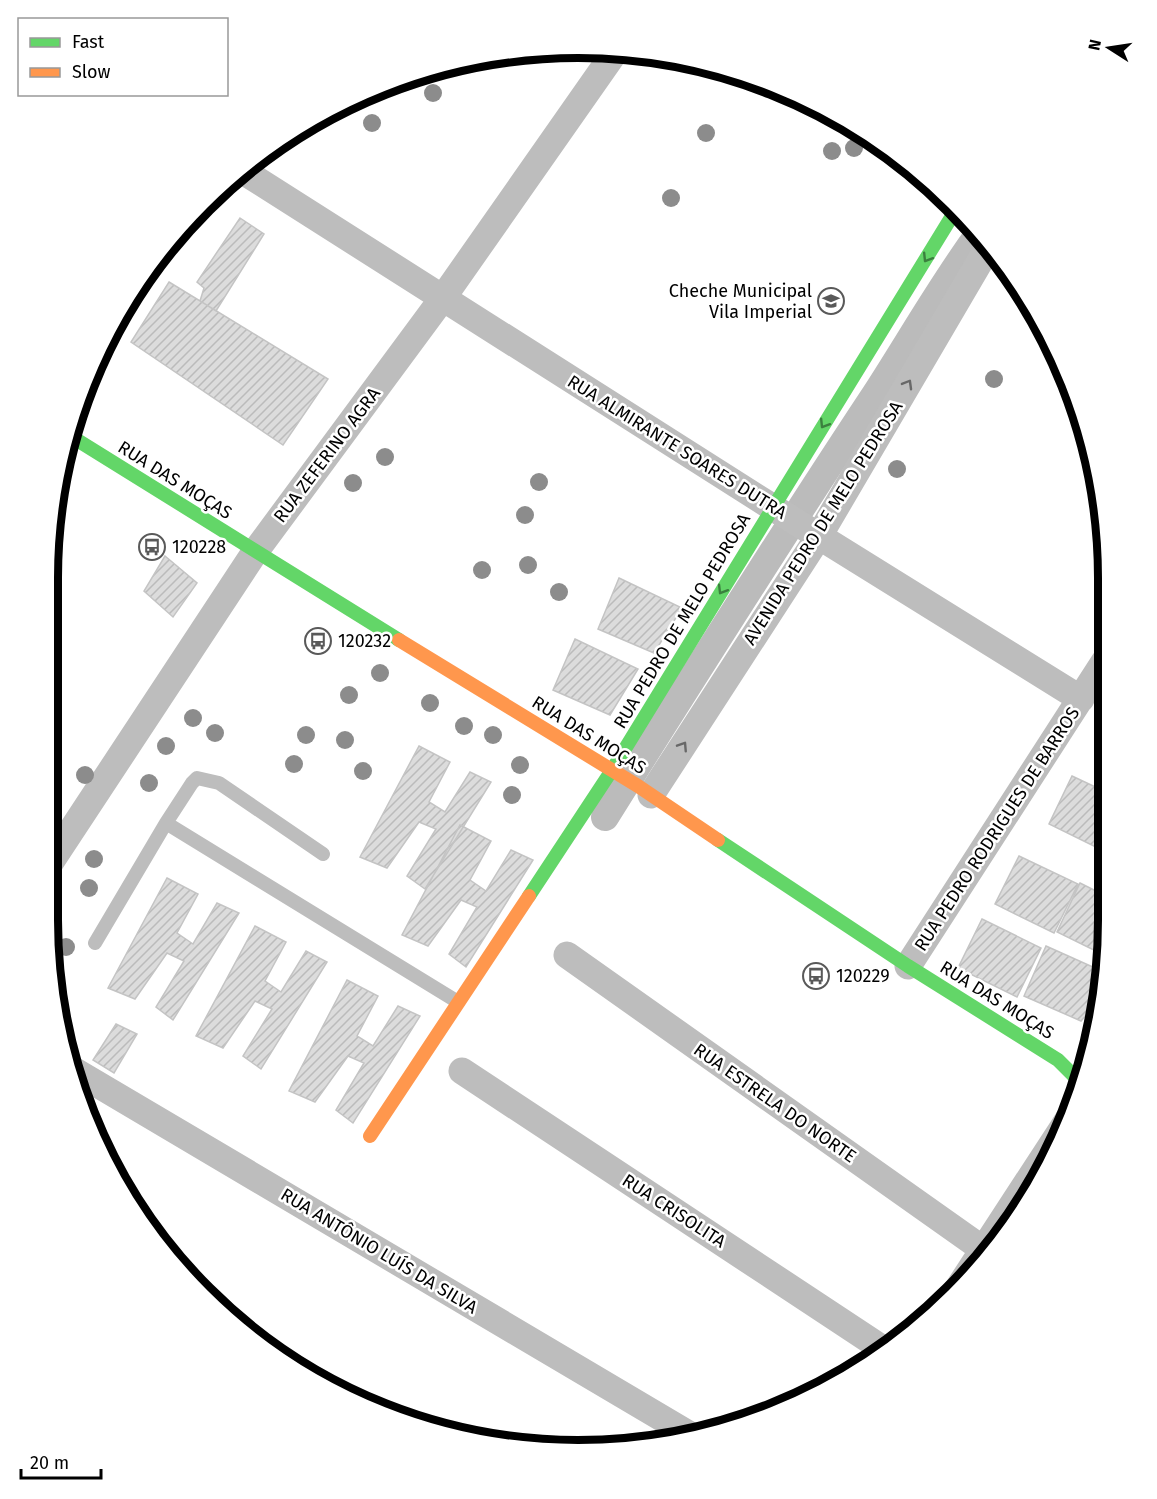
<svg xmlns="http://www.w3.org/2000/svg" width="1157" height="1499" font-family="'Fira Sans',sans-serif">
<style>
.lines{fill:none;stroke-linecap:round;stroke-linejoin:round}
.canal{stroke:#bbb;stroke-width:28}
.building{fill:url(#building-hatch);stroke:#c4c4c4;stroke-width:1.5}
.lane{stroke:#bdbdbd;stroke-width:14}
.street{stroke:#bdbdbd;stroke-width:27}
.fast{stroke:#63d668;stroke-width:14}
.slow{stroke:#ff974d;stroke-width:14}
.tree{fill:#8c8c8c}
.oneway{stroke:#3b803e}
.oneway2{stroke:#686868}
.labels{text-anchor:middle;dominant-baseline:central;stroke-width:5;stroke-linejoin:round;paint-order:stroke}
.poi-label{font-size:18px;fill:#000;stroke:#fff;text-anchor:start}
.street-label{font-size:18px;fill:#000;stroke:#fff}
.rim{fill:none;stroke:#000;stroke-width:8}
</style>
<defs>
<pattern id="building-hatch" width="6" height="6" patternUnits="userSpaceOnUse" patternTransform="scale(1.5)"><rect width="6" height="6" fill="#dcdcdc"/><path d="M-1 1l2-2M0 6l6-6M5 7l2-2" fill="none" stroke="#bbb"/></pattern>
</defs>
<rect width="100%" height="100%" fill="#fff"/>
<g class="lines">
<path class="canal" d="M 605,817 C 694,675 783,534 875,395 C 910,341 941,286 979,234"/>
</g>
<path class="building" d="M 240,218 L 264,234 L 216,311 L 200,301 L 204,288 L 197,282 Z
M 169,282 L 328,379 L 283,445 L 131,342 Z
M 165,556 L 197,583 L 173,617 L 144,591 Z
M 619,578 L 682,608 L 654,653 L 598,629 Z
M 575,639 L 638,669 L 610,715 L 553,690 Z
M 419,746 L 450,762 L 429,802 L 445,812 L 470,772 L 491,782 L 425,889 L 407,876 L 436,829 L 419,822 L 387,868 L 360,857 Z
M 1072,776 L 1104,791 L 1104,851 L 1049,824 Z
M 460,825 L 491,841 L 470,880 L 486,891 L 511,850 L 533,860 L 466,967 L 449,954 L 477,907 L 461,900 L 428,946 L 402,935 Z
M 1019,856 L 1078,884 L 1054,933 L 995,904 Z
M 167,878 L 198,894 L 177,933 L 193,944 L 217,903 L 239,913 L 173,1020 L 156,1007 L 184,961 L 167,953 L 135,999 L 108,988 Z
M 1080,883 L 1104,895 L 1104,955 L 1057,932 Z
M 982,919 L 1041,948 L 1017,997 L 958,968 Z
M 255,926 L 286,942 L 265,981 L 281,992 L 306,951 L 327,962 L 261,1069 L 243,1056 L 272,1009 L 255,1001 L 223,1048 L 196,1036 Z
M 1046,946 L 1104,972 L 1103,996 L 1081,1021 L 1024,996 Z
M 347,980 L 378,996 L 357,1036 L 373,1046 L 398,1006 L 420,1016 L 353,1123 L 336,1110 L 364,1063 L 348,1056 L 315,1102 L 289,1091 Z
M 1103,997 L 1092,1036 L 1084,1032 Z
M 116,1024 L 137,1034 L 114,1073 L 93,1060 Z"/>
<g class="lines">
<path class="lane" d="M 166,823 L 192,783 L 197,778 L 219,783 L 323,854
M 95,943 L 166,823 L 458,1002"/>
<path class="street" d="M 246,173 L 772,507 L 1081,699
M 651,795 L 819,536 L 989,246
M 48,866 L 255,552 L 442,299 L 615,52
M 567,955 L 984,1250
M 908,966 L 1104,662
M 70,1068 L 687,1433
M 462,1071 L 886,1351
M 953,1296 L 1071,1115"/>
<path class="fast" d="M 69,435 L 399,640
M 718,840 L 908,966 L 1058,1060 L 1080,1082
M 529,896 L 612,770 L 957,208"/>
<path class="slow" d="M 399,640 L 638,786 L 718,840
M 370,1136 L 529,896"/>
</g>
<g class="tree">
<circle cx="433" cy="93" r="9"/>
<circle cx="372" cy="123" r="9"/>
<circle cx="706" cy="133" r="9"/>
<circle cx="854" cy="148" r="9"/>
<circle cx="832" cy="151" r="9"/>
<circle cx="671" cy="198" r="9"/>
<circle cx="994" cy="379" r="9"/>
<circle cx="385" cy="457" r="9"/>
<circle cx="897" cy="469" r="9"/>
<circle cx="539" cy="482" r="9"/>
<circle cx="353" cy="483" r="9"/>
<circle cx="525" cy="515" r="9"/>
<circle cx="528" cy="565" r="9"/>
<circle cx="482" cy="570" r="9"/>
<circle cx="559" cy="592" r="9"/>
<circle cx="380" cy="673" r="9"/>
<circle cx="349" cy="695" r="9"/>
<circle cx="430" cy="703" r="9"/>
<circle cx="193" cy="718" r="9"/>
<circle cx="464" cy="726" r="9"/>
<circle cx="215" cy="733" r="9"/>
<circle cx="306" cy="735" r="9"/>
<circle cx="493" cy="735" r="9"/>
<circle cx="345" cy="740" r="9"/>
<circle cx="166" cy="746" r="9"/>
<circle cx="294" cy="764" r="9"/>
<circle cx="520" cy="765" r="9"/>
<circle cx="363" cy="771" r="9"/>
<circle cx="85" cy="775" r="9"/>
<circle cx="149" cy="783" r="9"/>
<circle cx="512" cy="795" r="9"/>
<circle cx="94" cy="859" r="9"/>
<circle cx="89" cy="888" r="9"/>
<circle cx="66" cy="947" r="9"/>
</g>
<defs><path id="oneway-chevron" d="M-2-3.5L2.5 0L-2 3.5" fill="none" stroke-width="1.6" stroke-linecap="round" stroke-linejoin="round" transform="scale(1.5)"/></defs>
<g class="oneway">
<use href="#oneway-chevron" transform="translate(927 258) rotate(122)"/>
<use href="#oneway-chevron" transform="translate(824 424) rotate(122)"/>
<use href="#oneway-chevron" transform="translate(722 590) rotate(121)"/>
</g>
<g class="oneway2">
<use href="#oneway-chevron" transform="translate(908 384) rotate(-60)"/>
<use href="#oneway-chevron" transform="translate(683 746) rotate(-57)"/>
</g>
<defs>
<symbol id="school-ring" viewBox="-11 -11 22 22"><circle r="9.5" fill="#fff" stroke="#595959" stroke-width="1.5"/><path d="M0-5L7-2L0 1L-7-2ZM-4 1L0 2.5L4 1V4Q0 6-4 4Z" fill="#595959"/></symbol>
<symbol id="bus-ring" viewBox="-11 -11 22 22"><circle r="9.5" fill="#fff" stroke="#595959" stroke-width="1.5"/><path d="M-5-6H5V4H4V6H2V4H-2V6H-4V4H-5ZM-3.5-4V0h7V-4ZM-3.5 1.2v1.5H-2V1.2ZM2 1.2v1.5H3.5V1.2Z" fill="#595959"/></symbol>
</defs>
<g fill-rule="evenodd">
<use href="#school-ring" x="816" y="286" width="30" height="30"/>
<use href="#bus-ring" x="137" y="532" width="30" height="30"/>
<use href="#bus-ring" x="303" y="626" width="30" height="30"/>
<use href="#bus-ring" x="801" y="961" width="30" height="30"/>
</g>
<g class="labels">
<g class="poi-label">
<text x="812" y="291" text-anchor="end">Cheche Municipal<tspan x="812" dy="21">Vila Imperial</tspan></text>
<text x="172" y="547">120228</text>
<text x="338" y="641">120232</text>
<text x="836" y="976">120229</text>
</g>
<g class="street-label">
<text transform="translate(677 447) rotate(32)">RUA ALMIRANTE SOARES DUTRA</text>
<text transform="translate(327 455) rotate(-53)">RUA ZEFERINO AGRA</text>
<text transform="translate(175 480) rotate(32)">RUA DAS MOÇAS</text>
<text transform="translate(823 523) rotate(-58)">AVENIDA PEDRO DE MELO PEDROSA</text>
<text transform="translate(682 621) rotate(-59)">RUA PEDRO DE MELO PEDROSA</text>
<text transform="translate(589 735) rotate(32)">RUA DAS MOÇAS</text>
<text transform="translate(997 829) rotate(-57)">RUA PEDRO RODRIGUES DE BARROS</text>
<text transform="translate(997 1000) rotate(32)">RUA DAS MOÇAS</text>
<text transform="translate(775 1103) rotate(35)">RUA ESTRELA DO NORTE</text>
<text transform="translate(674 1211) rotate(33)">RUA CRISOLITA</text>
<text transform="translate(379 1251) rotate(31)">RUA ANTÔNIO LUÍS DA SILVA</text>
</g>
</g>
<path d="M0 0H1157V1499H0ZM578 58H578A520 520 0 0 1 1098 578V920A520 520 0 0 1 578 1440H578A520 520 0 0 1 58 920V578A520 520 0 0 1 578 58Z" fill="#fff" fill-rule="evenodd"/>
<path class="rim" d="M578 58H578A520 520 0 0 1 1098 578V920A520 520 0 0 1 578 1440H578A520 520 0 0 1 58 920V578A520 520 0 0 1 578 58Z"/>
<rect x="18" y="18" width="210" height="78" fill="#ffffff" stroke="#999999" stroke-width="1.5"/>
<rect x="30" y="38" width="30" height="9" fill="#63d668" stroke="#999999" stroke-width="1.5"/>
<text x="72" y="48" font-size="18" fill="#000000">Fast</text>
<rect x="30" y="68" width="30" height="9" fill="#ff974d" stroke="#999999" stroke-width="1.5"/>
<text x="72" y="78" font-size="18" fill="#000000">Slow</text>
<g transform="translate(1109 48) rotate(282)" stroke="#ffffff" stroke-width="4.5" paint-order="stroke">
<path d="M0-4.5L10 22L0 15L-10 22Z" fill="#000000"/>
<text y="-9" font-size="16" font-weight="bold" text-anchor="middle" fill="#000000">N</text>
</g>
<path d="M21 1469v9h80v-9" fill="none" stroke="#000000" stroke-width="3"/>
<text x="30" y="1469" font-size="18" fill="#000000" stroke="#ffffff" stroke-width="4.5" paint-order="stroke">20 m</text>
</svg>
